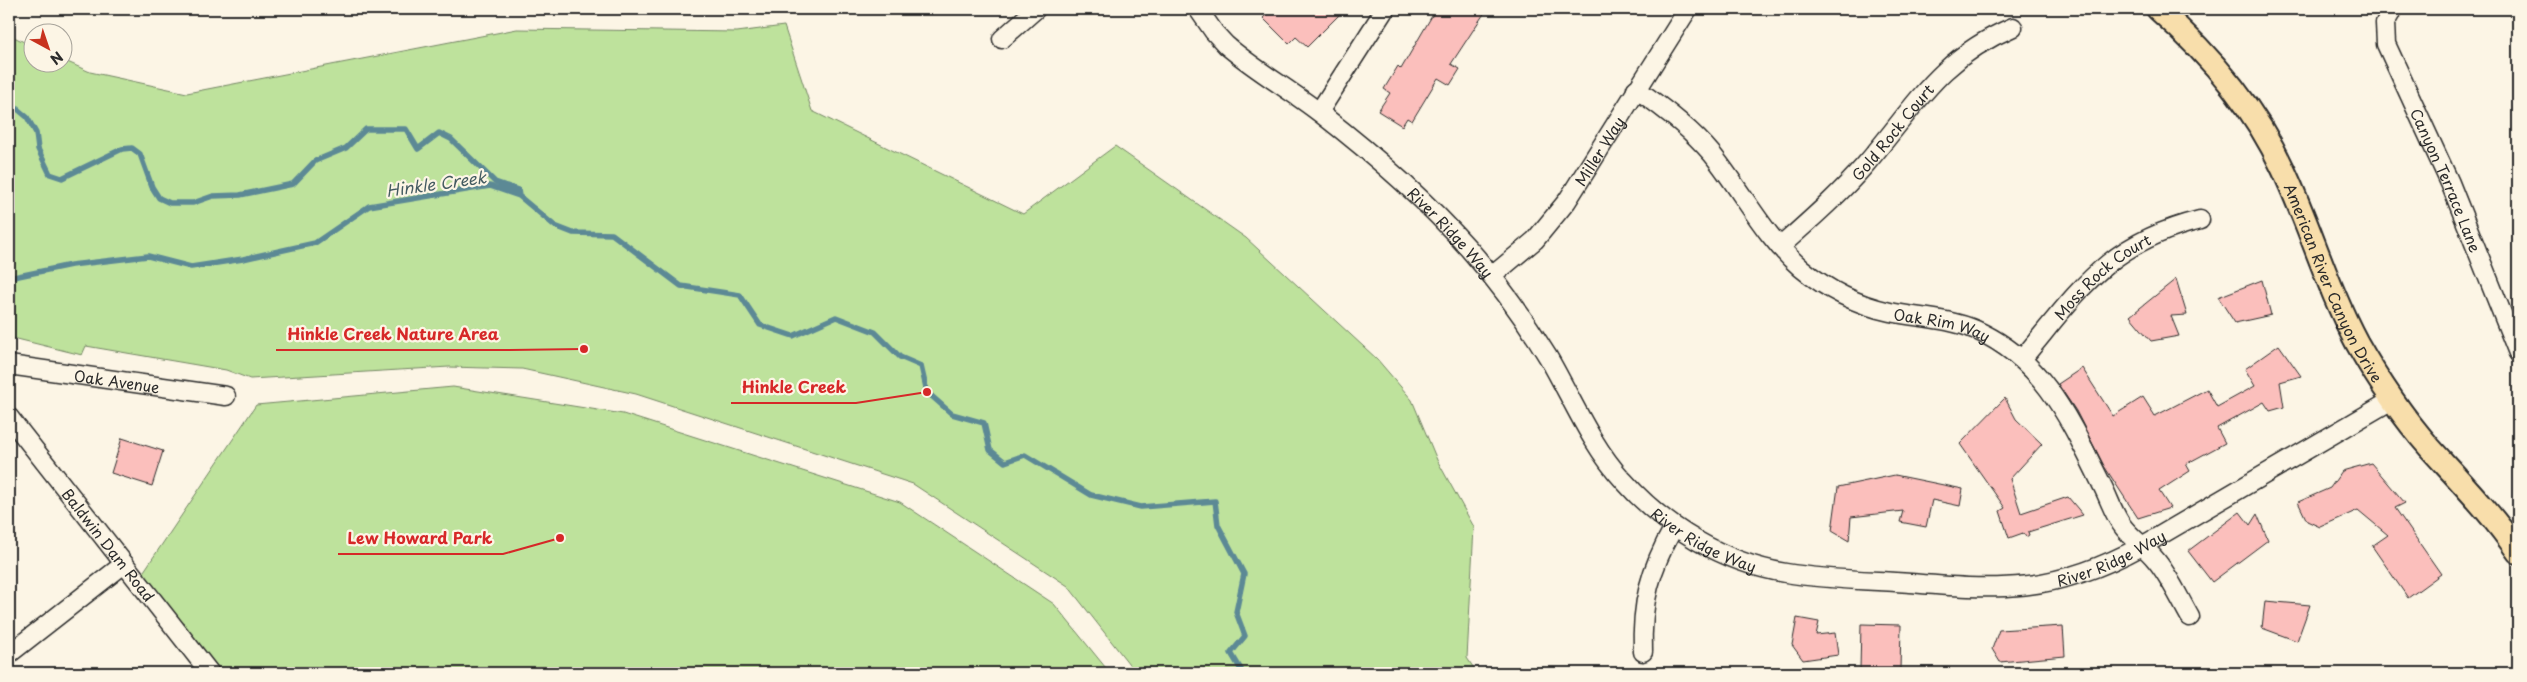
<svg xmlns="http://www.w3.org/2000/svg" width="2527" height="682" font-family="'Playpen Sans',sans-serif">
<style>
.green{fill:#bee29c;stroke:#748664}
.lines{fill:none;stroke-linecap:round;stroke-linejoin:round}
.stream{stroke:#5c8995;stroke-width:5.5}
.building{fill:#fbbfbc;stroke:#2b2b2b}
.minor-casing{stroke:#2b2b2b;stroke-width:21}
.major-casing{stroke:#2b2b2b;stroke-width:26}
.minor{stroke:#fcf5e5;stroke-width:18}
.major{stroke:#f8deab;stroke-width:22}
.labels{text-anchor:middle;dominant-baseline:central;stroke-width:4.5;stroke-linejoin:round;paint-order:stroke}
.street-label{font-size:15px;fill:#2b2b2b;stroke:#fcf5e5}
.water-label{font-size:16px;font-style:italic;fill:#435a60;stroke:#fcf5e5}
.leader{fill:none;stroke:#d62828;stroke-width:2}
.callout-dot{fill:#d62828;stroke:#fcf5e5;stroke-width:2}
.callout-label{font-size:16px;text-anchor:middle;font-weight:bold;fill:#d62828;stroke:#fcf5e5;stroke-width:4.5;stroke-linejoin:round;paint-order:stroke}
</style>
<rect width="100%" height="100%" fill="#fcf5e5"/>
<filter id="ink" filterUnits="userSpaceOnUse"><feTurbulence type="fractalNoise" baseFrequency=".02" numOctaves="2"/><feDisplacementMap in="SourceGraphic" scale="10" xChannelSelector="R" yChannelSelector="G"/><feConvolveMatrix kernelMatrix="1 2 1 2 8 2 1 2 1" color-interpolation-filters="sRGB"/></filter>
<g filter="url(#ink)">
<path class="green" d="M 9,24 L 14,37 L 32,46 L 32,62 L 62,62 L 63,60 L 90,72 L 187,93 L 517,29 L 737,32 L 784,26 L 812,111 L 1023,214 L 1115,146 L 1246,238 L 1377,359 L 1412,400 L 1437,460 L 1474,527 L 1467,658 L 1477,673 L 1136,673 L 1068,586 L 913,484 L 636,394 L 522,369 L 449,367 L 250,379 L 226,370 L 86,346 L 82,355 L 9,337 Z
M 453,387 L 623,414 L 900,502 L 1054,604 L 1110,673 L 221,673 L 142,574 L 256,405 Z"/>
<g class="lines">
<path class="stream" d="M 9,102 L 27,117 L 36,133 L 38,149 L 50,174 L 62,178 L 122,149 L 132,148 L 140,154 L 152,187 L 159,198 L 170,203 L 193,203 L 213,196 L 240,195 L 293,184 L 315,161 L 346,148 L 366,129 L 406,129 L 418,149 L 439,133 L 451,139 L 495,182 L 518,190 L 519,196
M 9,278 L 71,265 L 148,256 L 191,267 L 243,259 L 315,243 L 369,206 L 490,186 L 519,196 L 555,226 L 573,233 L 612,234 L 681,286 L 740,295 L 760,325 L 793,336 L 836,317 L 875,332 L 900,357 L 921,366 L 927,392 L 952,414 L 984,423 L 990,450 L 1005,462 L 1025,455 L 1091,495 L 1141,507 L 1215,501 L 1218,525 L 1244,574 L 1236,612 L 1245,636 L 1231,653 L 1243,673"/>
</g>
<path class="building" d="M 1272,9 L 1345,9 L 1307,47 L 1296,37 L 1289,44 L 1263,18 Z
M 1436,9 L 1487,9 L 1451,64 L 1460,69 L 1450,85 L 1438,78 L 1412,121 L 1407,118 L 1402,126 L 1378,111 L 1390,93 L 1384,89 L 1398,66 L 1401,69 Z
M 2176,279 L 2187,315 L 2171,316 L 2179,336 L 2151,341 L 2130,316 Z
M 2262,280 L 2271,315 L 2235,323 L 2218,297 Z
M 2279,345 L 2301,376 L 2280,382 L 2284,407 L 2270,411 L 2264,402 L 2217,428 L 2225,443 L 2186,464 L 2190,471 L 2159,491 L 2170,508 L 2138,518 L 2104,466 L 2076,411 L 2058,384 L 2082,368 L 2113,416 L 2143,397 L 2155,416 L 2207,389 L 2217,407 L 2255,386 L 2245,369 Z
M 2005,398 L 2016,419 L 2042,444 L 2010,479 L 2021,513 L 2068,497 L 2083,515 L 2028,532 L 2029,535 L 2026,537 L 2023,533 L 2009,538 L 2000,511 L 2005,508 L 1960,444 Z
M 122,438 L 163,451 L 152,486 L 111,473 Z
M 2371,463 L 2405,503 L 2395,508 L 2441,574 L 2408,598 L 2372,546 L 2388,535 L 2358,510 L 2320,527 L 2307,521 L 2298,502 L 2330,488 L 2342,471 Z
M 1895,475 L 1963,489 L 1960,506 L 1932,500 L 1926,527 L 1900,522 L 1903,511 L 1851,517 L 1849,541 L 1832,531 L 1838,487 Z
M 2240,512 L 2250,525 L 2257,514 L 2268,540 L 2212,582 L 2188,551 Z
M 2265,601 L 2310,605 L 2297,641 L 2262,628 Z
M 1797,618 L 1819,622 L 1816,635 L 1835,633 L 1838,655 L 1803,660 L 1792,645 Z
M 1861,624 L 1901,625 L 1900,670 L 1860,670 Z
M 2063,626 L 2065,656 L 2000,662 L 1992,649 L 1999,630 Z"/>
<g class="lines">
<defs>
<g id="minor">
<path id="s1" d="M 1198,9 L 1214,32 L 1226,45 C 1255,70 1289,89 1320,113 C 1373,154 1425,199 1469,249 C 1499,283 1525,319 1548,357 C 1572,398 1590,444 1623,480 C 1664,527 1724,563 1786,573 C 1822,579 1859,580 1896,582 C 1995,590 2051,596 2142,546 L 2392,400"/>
<path id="s2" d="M 2393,9 L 2385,23 L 2386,44 L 2450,183 L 2518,353"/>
<path d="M 1002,39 L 1036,9"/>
<path id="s3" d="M 1636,89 C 1664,108 1690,128 1712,154 C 1742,191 1764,236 1801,268 C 1826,289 1858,305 1890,312 C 1919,318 1948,318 1976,330 C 2045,361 2070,421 2102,485 C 2109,498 2114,516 2124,528 C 2133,539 2146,548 2155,559 C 2169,575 2179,598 2190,617"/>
<path d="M 1319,112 L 1385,9"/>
<path id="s4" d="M 1780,247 C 1809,221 1839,195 1865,165 C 1915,107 1938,59 2013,27"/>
<path id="s5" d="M 1492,276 L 1535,240 L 1567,201 L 1688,9"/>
<path id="s6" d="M 2022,359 C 2080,290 2107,243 2200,220"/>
<path id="s7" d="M 9,365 L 226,396"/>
<path id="s8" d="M 9,417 L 210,673"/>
<path d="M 1643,652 C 1641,603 1650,569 1674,527"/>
<path d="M 9,654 L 124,564"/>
</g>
<g id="major">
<path id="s9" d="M 2158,9 C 2209,54 2254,106 2283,169 C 2310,226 2327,287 2357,343 C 2378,380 2402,416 2430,448 C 2461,482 2492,514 2518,552"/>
</g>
</defs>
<use href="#minor" class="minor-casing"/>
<use href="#major" class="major-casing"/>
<use href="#minor" class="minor"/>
<use href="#major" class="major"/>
</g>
</g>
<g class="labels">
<g class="street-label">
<text stroke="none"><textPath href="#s4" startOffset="161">Gold Rock Court</textPath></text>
<text stroke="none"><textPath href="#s5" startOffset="166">Miller Way</textPath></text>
<text stroke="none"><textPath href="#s2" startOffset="186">Canyon Terrace Lane</textPath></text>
<text stroke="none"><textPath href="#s1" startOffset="339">River Ridge Way</textPath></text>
<text stroke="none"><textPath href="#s6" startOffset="116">Moss Rock Court</textPath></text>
<text stroke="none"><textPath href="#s9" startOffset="329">American River Canyon Drive</textPath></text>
<text stroke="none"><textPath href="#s3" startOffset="399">Oak Rim Way</textPath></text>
<text stroke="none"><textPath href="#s7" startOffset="109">Oak Avenue</textPath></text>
<text stroke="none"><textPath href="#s1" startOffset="744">River Ridge Way</textPath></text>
<text stroke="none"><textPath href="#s8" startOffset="162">Baldwin Dam Road</textPath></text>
<text stroke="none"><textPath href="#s1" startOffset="1164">River Ridge Way</textPath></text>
</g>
<g class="water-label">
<text transform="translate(436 183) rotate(-8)">Hinkle Creek</text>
</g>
</g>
<path class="leader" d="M584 349L510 350H276M927 392L856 403H731M560 538L503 554H338"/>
<g class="callout-dot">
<circle cx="584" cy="349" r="5"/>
<circle cx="927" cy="392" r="5"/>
<circle cx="560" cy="538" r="5"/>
</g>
<g class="callout-label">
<text x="393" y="340">Hinkle Creek Nature Area</text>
<text x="794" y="393">Hinkle Creek</text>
<text x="420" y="544">Lew Howard Park</text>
</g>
<rect width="2527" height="682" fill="none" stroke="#fcf5e5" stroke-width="30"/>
<rect x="15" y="15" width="2497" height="652" fill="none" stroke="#2b2b2b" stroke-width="2" filter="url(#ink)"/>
<g transform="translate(48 48) rotate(140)"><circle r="24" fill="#fcf5e5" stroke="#a8a49b"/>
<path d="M0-4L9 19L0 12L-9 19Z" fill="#c8321e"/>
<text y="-8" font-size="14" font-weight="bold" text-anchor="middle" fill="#2b2b2b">N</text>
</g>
</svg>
